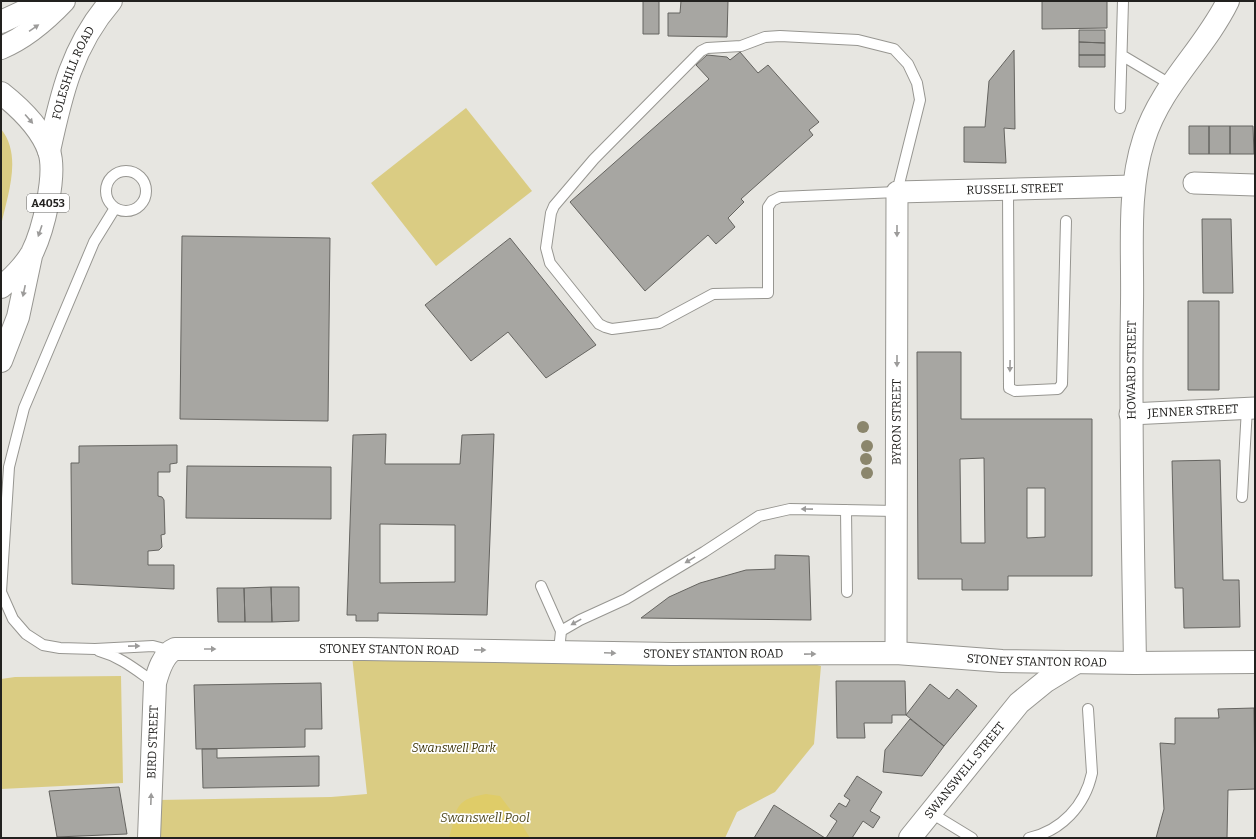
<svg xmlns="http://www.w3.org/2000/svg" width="1256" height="839" font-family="Bitter,serif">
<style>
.green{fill:#dacc83}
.water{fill:#dfcc68}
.building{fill:#a7a6a2;stroke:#656460;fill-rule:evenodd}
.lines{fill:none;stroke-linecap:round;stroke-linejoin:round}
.lane-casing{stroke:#979691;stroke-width:12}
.street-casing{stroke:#979691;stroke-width:23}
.secondary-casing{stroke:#979691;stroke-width:24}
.highway-casing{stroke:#979691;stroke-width:24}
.lane{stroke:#fff;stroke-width:10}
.street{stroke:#fff;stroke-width:21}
.secondary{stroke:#fff;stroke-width:22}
.highway{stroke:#fff;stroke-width:22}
.tree{fill:#8b866c}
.oneway{fill:#9c9b9a}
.labels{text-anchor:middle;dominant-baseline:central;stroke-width:3.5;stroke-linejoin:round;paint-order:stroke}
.shield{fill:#fff;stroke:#646462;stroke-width:1}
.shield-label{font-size:11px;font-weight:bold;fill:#22211f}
.street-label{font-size:12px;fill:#22211f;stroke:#fff}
.park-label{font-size:12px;font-style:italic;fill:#3f370c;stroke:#fff}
.water-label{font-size:13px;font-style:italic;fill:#534c22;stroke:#fff}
</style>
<rect width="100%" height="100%" fill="#e7e6e1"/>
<path class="green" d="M 466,108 L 532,191 L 436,266 L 371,183 Z
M 1,129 C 23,156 7,196 1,226 Z
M 352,656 L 813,664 L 821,666 L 814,744 L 775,792 L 737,812 L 725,838 L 156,838 L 158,800 L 331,797 L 367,794 Z
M 121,676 L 123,783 L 1,789 L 1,679 L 15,677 Z"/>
<path class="water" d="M 486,794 L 500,796 L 522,825 L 530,838 L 449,838 C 458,811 451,800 486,794 Z"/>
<path class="building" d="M 643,1 L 659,1 L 659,34 L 643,34 Z
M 681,1 L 728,1 L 727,37 L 668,36 L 668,13 L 680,13 Z
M 1042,1 L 1107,1 L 1107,28 L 1042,29 Z
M 1079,30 L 1105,30 L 1105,43 L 1079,42 Z
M 1079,42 L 1105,43 L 1105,55 L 1079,55 Z
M 1014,50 L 1015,129 L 1004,128 L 1006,163 L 964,162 L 964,127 L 985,127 L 989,81 Z
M 740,52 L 758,73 L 768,65 L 819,122 L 809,130 L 813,135 L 741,199 L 744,202 L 728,218 L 735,227 L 716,244 L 708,235 L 645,291 L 570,202 L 709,79 L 696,65 L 707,55 L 727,57 L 730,60 Z
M 1079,55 L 1105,55 L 1105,67 L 1079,67 Z
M 1189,126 L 1209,126 L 1209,154 L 1189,154 Z
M 1209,126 L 1230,126 L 1230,154 L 1209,154 Z
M 1230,126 L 1253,126 L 1254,154 L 1230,154 Z
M 1202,219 L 1231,219 L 1233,293 L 1203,293 Z
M 182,236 L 330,238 L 328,421 L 180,419 Z
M 510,238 L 596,345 L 546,378 L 508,332 L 471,361 L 425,305 Z
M 1188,301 L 1219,301 L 1219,390 L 1188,390 Z
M 917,352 L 961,352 L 961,419 L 1092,419 L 1092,576 L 1008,576 L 1008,590 L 962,590 L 962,579 L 918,579 ZM 984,458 L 985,543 L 961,543 L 960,459 ZM 1027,488 L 1045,488 L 1045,537 L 1027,538 Z
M 386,434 L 385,464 L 460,464 L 462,435 L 494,434 L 487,615 L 378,613 L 378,621 L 356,621 L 356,615 L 347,615 L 353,435 ZM 380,524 L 455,525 L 455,582 L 380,583 Z
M 177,445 L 177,463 L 170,464 L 170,472 L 158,472 L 158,496 L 162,497 L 164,500 L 165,534 L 161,535 L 162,547 L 159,550 L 148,551 L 148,565 L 174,565 L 174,589 L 72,584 L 71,463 L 79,463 L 79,446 Z
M 1220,460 L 1223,580 L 1239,580 L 1240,627 L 1184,628 L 1183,588 L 1175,588 L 1172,461 Z
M 187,466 L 331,467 L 331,519 L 186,518 Z
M 775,555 L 809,556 L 811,620 L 641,618 L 669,597 L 700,583 L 746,570 L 775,569 Z
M 271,587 L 272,622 L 245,622 L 244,588 Z
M 271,587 L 299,587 L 299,621 L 272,622 Z
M 217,588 L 244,588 L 245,622 L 218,622 Z
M 836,681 L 905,681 L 906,715 L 892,715 L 892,723 L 864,723 L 865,738 L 837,738 Z
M 321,683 L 322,729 L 305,729 L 305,747 L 196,749 L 194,685 Z
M 930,684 L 949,699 L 957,689 L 977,706 L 944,746 L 906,715 Z
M 1254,708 L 1255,789 L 1228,790 L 1227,838 L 1156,838 L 1164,809 L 1160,743 L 1175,744 L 1175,718 L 1219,718 L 1218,709 Z
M 910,719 L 944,746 L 922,776 L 883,772 L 885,750 Z
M 202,749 L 217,749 L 217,758 L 319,756 L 319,786 L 203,788 Z
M 857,776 L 882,792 L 870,811 L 880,817 L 873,828 L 863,821 L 852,838 L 826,838 L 837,821 L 830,816 L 839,803 L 846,807 L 850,800 L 844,796 Z
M 119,787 L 127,834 L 57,837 L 49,791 Z
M 774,805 L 825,838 L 754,838 Z"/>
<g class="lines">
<defs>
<path id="lane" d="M 780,36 L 858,40 L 894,49 L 908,64 L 917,83 L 920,100 L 897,192 L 780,197 L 772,201 L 768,207 L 768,293 L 713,294 L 659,323 L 612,329 L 605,327 L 599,324 L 550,263 L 546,248 L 551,213 L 554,206 L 594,159 L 701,51 L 707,48 L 741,46 L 765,37 Z
M 1123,56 L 1170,84
M 1120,108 L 1123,1
M106 191a20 20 0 1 1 40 0a20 20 0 1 1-40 0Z
M 1008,189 L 1009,388 L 1015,391 L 1058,389 L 1062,384 L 1066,221
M 1242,497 L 1247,408
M 846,510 L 847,592
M 541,586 L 561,631 L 559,651
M 1,592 L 9,467 L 24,408 L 94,242 L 115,208
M 1,592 L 13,619 L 26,634 L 43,645 L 60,648 L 95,649 L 153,646 L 172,651
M 561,631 L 580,620 L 626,599 L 704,552 L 759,516 L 790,509 L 896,511
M 99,651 C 121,657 136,670 155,683
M 931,813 L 972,838
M 1029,838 C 1061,831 1085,806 1092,773 L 1088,709"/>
<g id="street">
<path d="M 1194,183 L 1255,185"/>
<path id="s1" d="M 1130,414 L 1255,408"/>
<path id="s2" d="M 896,653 L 897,192 L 1133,186"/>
</g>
<g id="secondary">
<path d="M 1,22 L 46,1"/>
<path d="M 1,48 C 25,38 46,20 64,1"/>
<path id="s3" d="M 49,151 C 61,95 72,46 111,1"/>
<path id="s4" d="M 1135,663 C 1133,543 1130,423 1132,303 C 1133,249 1127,191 1144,139 C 1161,85 1204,50 1228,1"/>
<path id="s5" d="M 149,838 L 155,683 C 158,672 163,654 175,649 L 364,649 L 672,654 L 896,653 L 1002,661 L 1135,663 L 1255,662"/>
<path id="s6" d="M 910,838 L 1019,703 L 1046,681 L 1077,662"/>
</g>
<path id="highway" d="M 1,93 C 20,108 41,128 49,151 C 57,175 43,231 32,253 C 25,265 12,279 1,287
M 1,361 L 18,317 L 31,256"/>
</defs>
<use href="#lane" class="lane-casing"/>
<use href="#street" class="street-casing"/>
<use href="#secondary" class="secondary-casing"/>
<use href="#highway" class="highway-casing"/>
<use href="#lane" class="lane"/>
<use href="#street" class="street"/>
<use href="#secondary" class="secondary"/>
<use href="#highway" class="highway"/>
</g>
<g class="tree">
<circle cx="863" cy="427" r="6"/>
<circle cx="867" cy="446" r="6"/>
<circle cx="866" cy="459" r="6"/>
<circle cx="867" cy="473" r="6"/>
</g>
<defs><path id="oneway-solid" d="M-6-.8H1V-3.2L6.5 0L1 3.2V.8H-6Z"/></defs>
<g class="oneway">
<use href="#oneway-solid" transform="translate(34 28) rotate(-34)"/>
<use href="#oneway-solid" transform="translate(29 119) rotate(49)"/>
<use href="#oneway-solid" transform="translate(40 231) rotate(109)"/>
<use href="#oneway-solid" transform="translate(897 231) rotate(90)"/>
<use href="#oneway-solid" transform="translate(24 291) rotate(102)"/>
<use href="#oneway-solid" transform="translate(897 361) rotate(90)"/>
<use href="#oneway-solid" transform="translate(1010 366) rotate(91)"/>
<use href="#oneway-solid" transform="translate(807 509) rotate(-179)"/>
<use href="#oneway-solid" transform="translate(690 560) rotate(149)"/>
<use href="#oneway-solid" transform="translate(576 622) rotate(151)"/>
<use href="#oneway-solid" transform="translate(134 646) rotate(-1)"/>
<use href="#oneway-solid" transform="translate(210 649)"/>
<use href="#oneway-solid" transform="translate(480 650) rotate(1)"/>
<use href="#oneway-solid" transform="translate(610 653) rotate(2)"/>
<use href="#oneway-solid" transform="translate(810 654) rotate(-1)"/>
<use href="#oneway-solid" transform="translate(151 799) rotate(-88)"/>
</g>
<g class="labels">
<rect class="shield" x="27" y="194" width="42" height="18" rx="3"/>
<g class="shield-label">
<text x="48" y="203">A4053</text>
</g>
<g class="street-label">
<text stroke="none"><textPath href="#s3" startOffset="82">FOLESHILL ROAD</textPath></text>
<text stroke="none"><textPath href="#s2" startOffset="579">RUSSELL STREET</textPath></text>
<text stroke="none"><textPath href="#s4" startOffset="293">HOWARD STREET</textPath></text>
<text stroke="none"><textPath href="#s1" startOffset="63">JENNER STREET</textPath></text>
<text stroke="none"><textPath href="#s2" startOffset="231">BYRON STREET</textPath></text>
<text stroke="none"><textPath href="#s5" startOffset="410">STONEY STANTON ROAD</textPath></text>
<text stroke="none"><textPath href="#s5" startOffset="734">STONEY STANTON ROAD</textPath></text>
<text stroke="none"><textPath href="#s5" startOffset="1058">STONEY STANTON ROAD</textPath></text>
<text stroke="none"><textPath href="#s5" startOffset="96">BIRD STREET</textPath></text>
<text stroke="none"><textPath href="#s6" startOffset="87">SWANSWELL STREET</textPath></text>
</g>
<g class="park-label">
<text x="454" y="748">Swanswell Park</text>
</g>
<g class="water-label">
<text x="485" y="817">Swanswell Pool</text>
</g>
</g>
<rect width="1256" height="839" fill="none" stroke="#22211f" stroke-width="4"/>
</svg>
